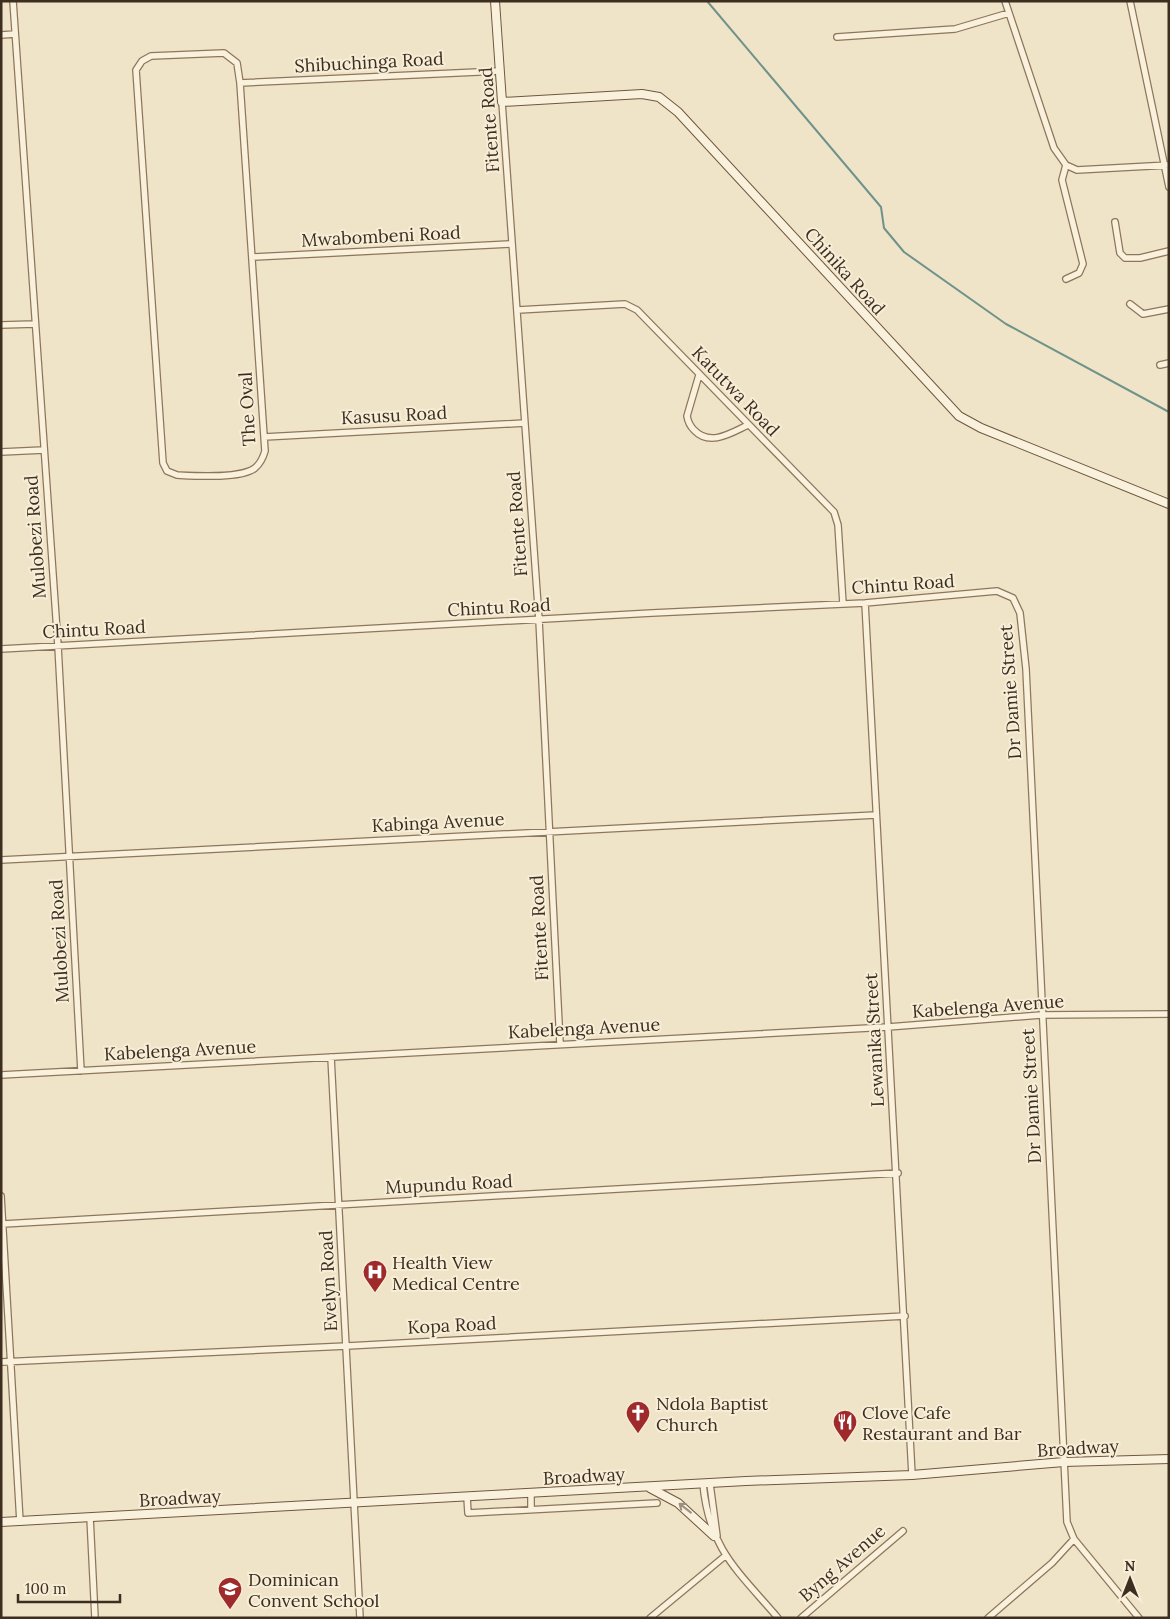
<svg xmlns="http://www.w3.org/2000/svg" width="1170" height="1619" font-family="Lora,serif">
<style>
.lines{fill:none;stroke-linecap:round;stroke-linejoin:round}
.stream{stroke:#6f938a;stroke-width:2}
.minor-casing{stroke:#8d765c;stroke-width:8}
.secondary-casing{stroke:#6f573f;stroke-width:10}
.minor{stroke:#faf1dc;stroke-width:5.5}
.secondary{stroke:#faf1dc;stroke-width:8}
.oneway{stroke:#9c907e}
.labels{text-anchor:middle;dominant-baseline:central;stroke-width:4;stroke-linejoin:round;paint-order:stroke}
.street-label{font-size:18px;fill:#3d2e20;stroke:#f7eed8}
.poi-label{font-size:18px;fill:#3d2e20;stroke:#f7eed8;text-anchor:start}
</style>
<rect width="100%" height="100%" fill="#f0e4c8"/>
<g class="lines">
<path class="stream" d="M 707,1 L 881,207 L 884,228 L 904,252 L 1006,324 L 1169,412"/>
<defs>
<path id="minor" d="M 13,1 L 58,646 L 81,1071
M 1005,1 L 1054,148 L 1066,165 L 1077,170 L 1169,165
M 1130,1 L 1169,187
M 1,35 L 15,34
M 837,37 L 955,29 L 1009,13
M 224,53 L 237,63 L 240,83 L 265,451 C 263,458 261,463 255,468 C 241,479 196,476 177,475 L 167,471 L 163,463 L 136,70 L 142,61 L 151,56 Z
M 240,83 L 500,71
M 502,102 L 539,620 L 560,1044
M 1066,165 L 1062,180 L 1083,264 L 1079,273 L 1066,279
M 1115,222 L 1120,253 L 1125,258 L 1140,258 L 1169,251
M 252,257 L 512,244
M 1130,304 L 1143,314 L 1169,309
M 518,310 L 625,304 L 637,310 L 834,512 L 838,525 L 843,604
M 1,325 L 35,324
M 1160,365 L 1169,363
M 699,375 L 687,416 C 688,422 690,426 694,430 C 710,447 731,433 748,425
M 264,437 L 525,423
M 1,452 L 44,450
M 865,603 L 912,1475
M 1,649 L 652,613 L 865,603 L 997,591 L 1013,598 L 1020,613 L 1026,669 L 1067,1522 L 1074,1539 L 1139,1618
M 1,860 L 876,815
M 331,1057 L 360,1618
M 1,1075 L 888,1027 L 1041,1015 L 1169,1014
M 1,1196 L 20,1522
M 3,1224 L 898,1173
M 1,1362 L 347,1346 L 905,1316
M 703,1484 C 709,1549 738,1571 778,1618
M 710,1484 L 717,1536
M 531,1494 L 531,1509
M 467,1497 L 468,1513 L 657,1503
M 90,1517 L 95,1618
M 650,1618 L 725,1556
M 801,1618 L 903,1531
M 988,1618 L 1052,1563 L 1074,1539"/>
<path id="secondary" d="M 495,1 L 502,102 L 642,94 L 659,97 L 678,112 L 959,416 L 981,428 L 1169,504
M 650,1488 L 678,1503 L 714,1536
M 1,1522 L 746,1481 L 912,1475 L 1064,1462 L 1169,1459"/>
</defs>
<use href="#minor" class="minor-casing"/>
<use href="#secondary" class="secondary-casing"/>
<use href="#minor" class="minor"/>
<use href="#secondary" class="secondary"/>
</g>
<defs><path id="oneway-shaft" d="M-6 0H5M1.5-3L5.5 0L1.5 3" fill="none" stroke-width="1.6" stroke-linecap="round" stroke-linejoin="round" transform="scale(1.25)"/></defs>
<use class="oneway" href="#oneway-shaft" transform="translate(685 1508) rotate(-142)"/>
<defs>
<symbol id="hospital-pin" viewBox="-11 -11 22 30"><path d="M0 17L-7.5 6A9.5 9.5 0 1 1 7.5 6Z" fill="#9e2a2b" stroke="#f7eed8"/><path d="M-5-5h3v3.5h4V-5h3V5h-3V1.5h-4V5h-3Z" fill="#fff"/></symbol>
<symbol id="church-pin" viewBox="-11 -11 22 30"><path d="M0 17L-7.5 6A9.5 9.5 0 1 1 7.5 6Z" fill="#9e2a2b" stroke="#f7eed8"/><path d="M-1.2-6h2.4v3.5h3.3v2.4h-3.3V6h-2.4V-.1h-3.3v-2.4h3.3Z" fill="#fff"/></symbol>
<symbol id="restaurant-pin" viewBox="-11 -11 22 30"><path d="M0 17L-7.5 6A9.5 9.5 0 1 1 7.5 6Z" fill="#9e2a2b" stroke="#f7eed8"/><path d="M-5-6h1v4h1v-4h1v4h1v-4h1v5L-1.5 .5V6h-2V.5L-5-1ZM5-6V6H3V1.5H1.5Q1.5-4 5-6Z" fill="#fff"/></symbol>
<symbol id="school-pin" viewBox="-11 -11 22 30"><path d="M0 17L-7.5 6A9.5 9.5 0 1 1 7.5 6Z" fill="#9e2a2b" stroke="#f7eed8"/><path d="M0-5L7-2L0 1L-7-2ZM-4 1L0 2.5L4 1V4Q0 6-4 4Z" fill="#fff"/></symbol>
</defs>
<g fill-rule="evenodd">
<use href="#hospital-pin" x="361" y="1258" width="28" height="38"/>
<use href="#church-pin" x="624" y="1399" width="28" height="38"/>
<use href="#restaurant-pin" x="831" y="1408" width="28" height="38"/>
<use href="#school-pin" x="216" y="1575" width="28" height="38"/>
</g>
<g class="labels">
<g class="street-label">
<text transform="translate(369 62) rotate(-3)">Shibuchinga Road</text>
<text transform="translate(489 120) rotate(-94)">Fitente Road</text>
<text transform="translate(381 236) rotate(-3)">Mwabombeni Road</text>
<text transform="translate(845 271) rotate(48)">Chinika Road</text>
<text transform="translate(736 391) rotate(46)">Katutwa Road</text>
<text transform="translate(247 409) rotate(-93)">The Oval</text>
<text transform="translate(394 415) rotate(-3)">Kasusu Road</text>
<text transform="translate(517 524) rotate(-94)">Fitente Road</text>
<text transform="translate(35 537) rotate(-94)">Mulobezi Road</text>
<text transform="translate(903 584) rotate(-4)">Chintu Road</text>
<text transform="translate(499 607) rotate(-3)">Chintu Road</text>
<text transform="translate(94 629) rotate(-3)">Chintu Road</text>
<text transform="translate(1010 692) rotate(-94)">Dr Damie Street</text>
<text transform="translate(438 822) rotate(-3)">Kabinga Avenue</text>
<text transform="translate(539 928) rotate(-93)">Fitente Road</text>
<text transform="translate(59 941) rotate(-93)">Mulobezi Road</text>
<text transform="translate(988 1006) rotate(-4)">Kabelenga Avenue</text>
<text transform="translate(584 1028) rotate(-3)">Kabelenga Avenue</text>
<text transform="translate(874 1040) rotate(-93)">Lewanika Street</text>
<text transform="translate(180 1050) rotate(-3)">Kabelenga Avenue</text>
<text transform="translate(1031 1096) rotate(-93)">Dr Damie Street</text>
<text transform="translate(449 1184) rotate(-3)">Mupundu Road</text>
<text transform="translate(328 1281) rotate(-93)">Evelyn Road</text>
<text transform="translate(452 1325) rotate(-3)">Kopa Road</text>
<text transform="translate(1078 1448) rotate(-3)">Broadway</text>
<text transform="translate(584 1476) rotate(-3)">Broadway</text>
<text transform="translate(180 1498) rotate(-3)">Broadway</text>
<text transform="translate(842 1563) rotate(-41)">Byng Avenue</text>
</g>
<g class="poi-label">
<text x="392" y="1262">Health View<tspan x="392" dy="21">Medical Centre</tspan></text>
<text x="656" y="1403">Ndola Baptist<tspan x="656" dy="21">Church</tspan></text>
<text x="862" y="1412">Clove Cafe<tspan x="862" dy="21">Restaurant and Bar</tspan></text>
<text x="248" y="1579">Dominican<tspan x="248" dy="21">Convent School</tspan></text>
</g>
</g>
<rect width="1170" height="1619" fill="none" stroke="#3d2e20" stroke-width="5"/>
<g transform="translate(1130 1579)" stroke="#f7eed8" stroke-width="4" paint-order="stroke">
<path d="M0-4L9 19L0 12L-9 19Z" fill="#3d2e20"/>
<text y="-8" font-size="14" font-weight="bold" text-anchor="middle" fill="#3d2e20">N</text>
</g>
<path d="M18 1594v8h102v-8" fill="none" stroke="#3d2e20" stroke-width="2.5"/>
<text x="25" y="1594" font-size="15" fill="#3d2e20" stroke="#f7eed8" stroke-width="4" paint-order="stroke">100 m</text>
</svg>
